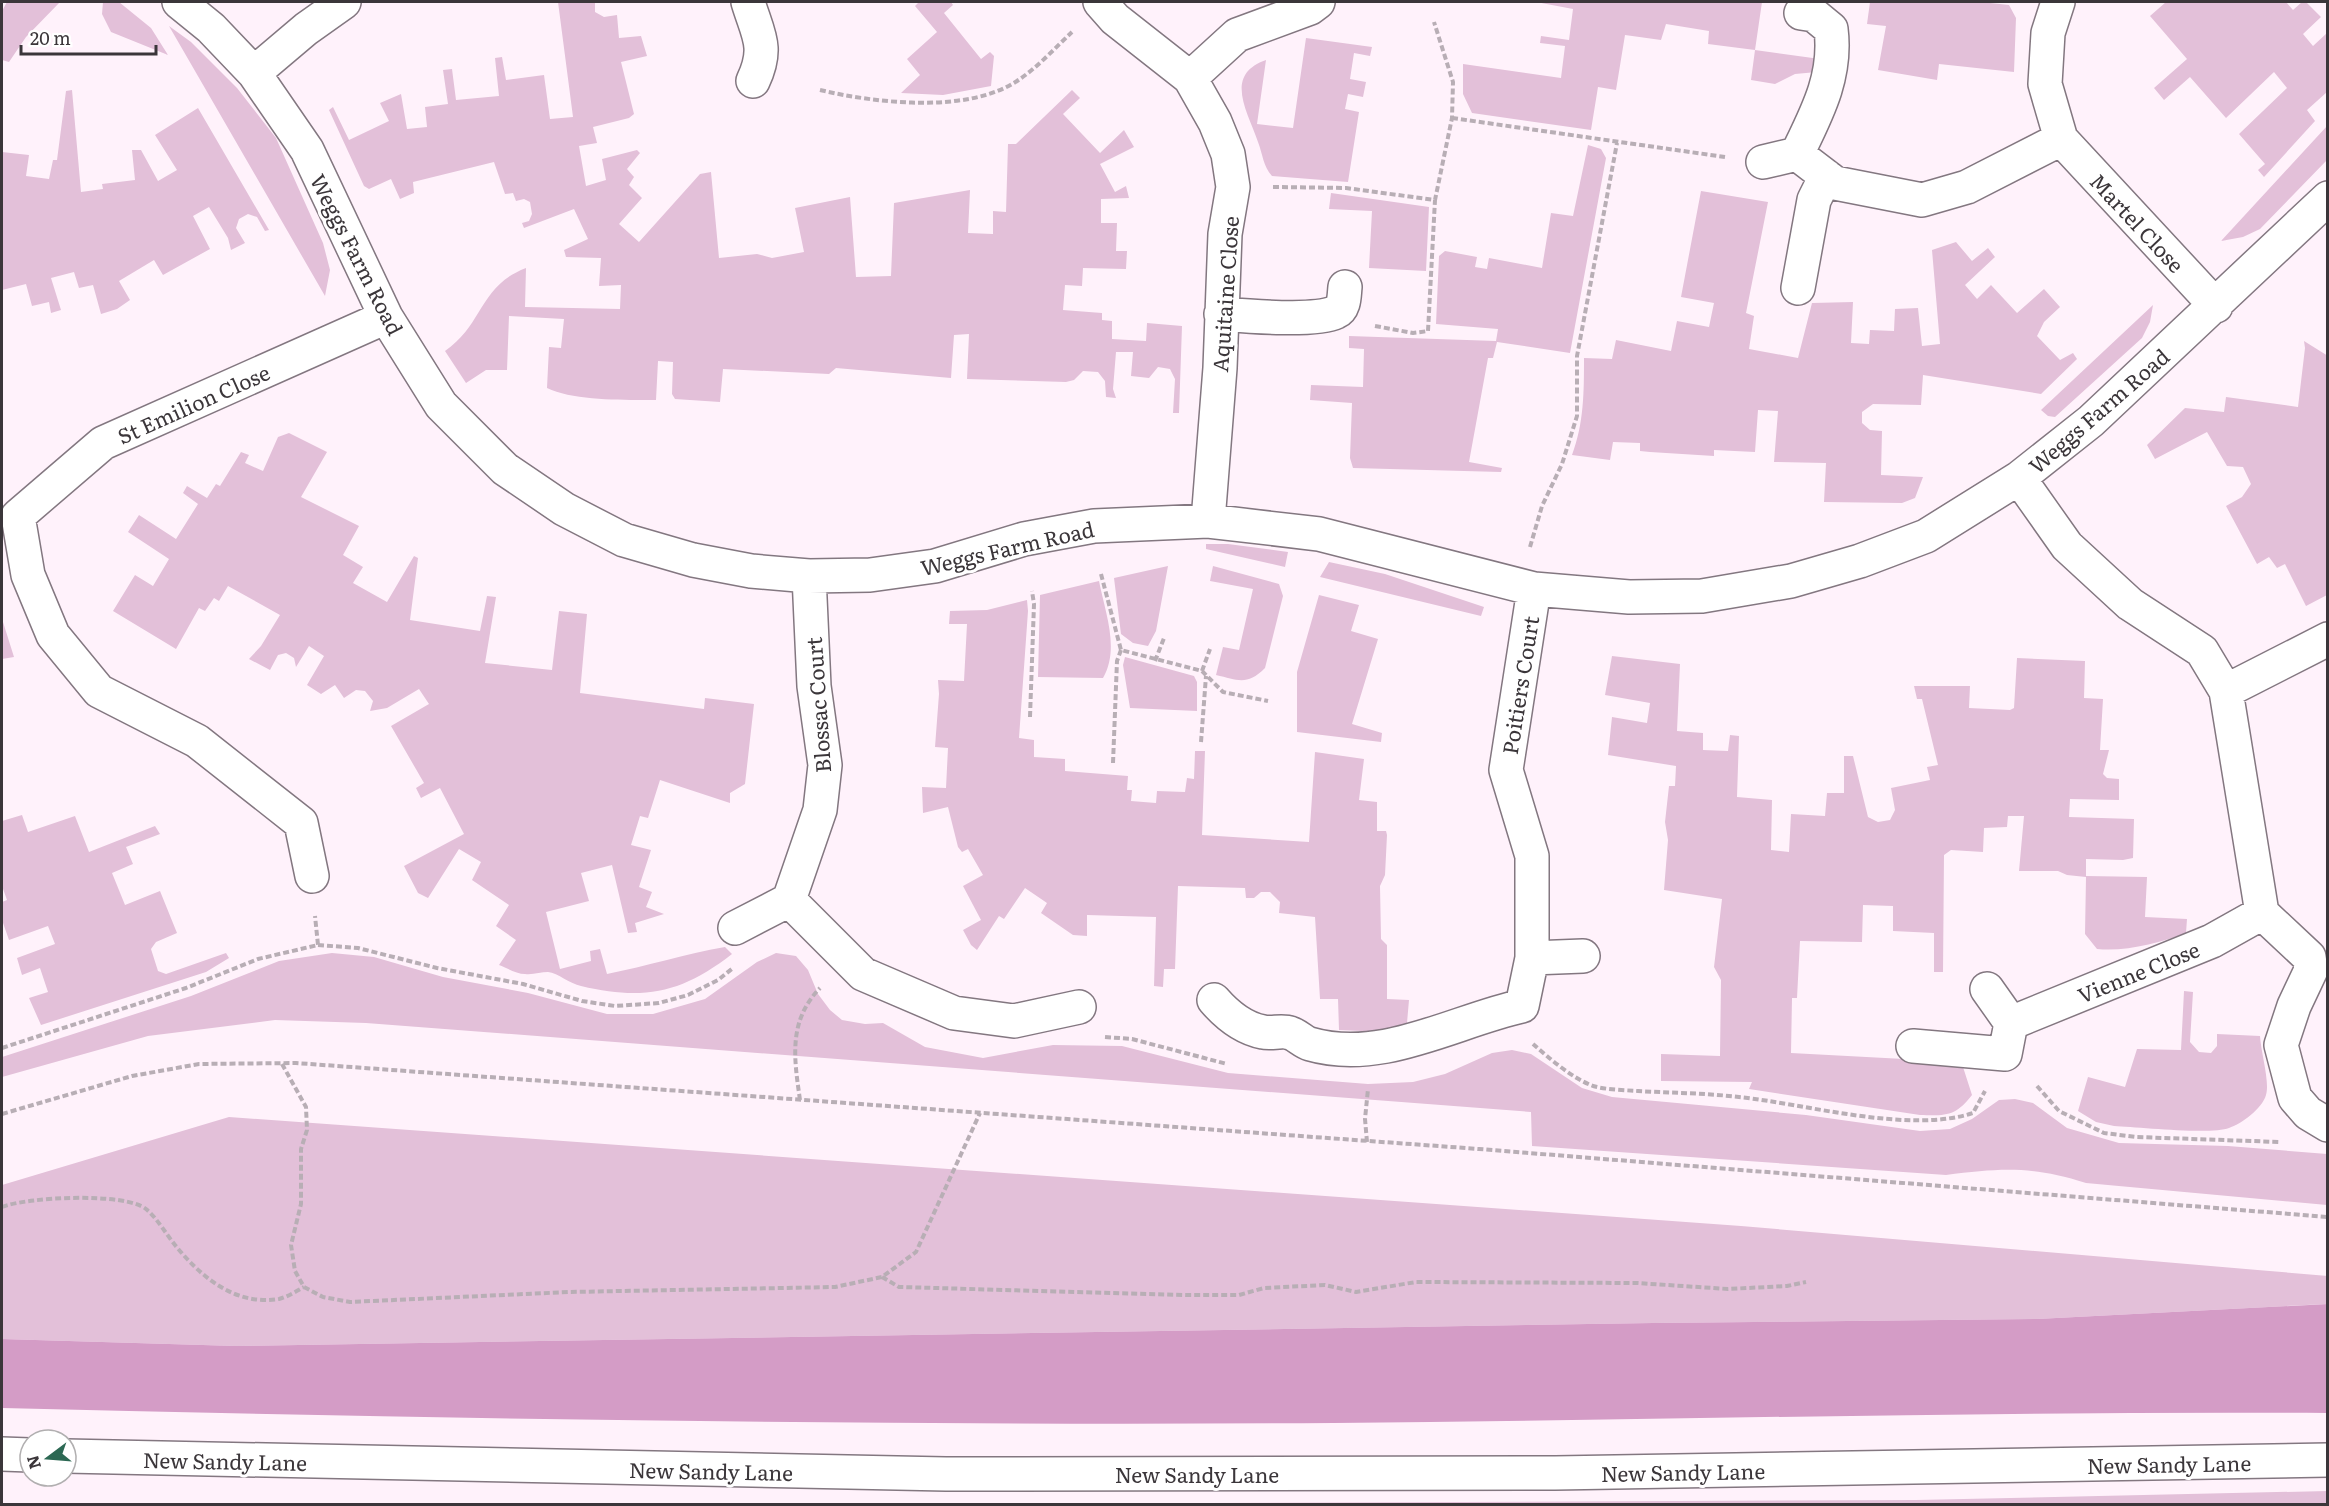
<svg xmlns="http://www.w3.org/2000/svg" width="2329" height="1506" font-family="Literata,serif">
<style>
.green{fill:#e3c0d9}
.forest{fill:#d49cc6}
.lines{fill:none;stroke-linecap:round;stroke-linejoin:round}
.minor-casing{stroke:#837780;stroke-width:36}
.path{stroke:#b8aeb5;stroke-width:4;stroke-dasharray:6 3;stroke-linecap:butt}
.minor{stroke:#fff;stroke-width:33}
.labels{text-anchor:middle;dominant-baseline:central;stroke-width:6;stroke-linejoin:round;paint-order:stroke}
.street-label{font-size:21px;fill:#3b363a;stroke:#fff}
</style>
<rect width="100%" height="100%" fill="#fff2fb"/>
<path class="green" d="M 7,2 L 60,2 L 26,37 L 9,62 L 2,60 L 2,11 Z
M 103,2 L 119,2 L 151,28 L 168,55 L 111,32 L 102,14 Z
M 558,2 L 595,2 L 595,12 L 604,17 L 617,15 L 619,38 L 641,36 L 647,56 L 621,62 L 634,114 L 629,118 L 593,127 L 597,143 L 579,146 L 586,186 L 606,180 L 602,159 L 637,150 L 640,153 L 627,169 L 634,177 L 629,185 L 642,198 L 619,224 L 639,242 L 700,174 L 711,172 L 719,258 L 757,254 L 772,258 L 804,252 L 795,208 L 850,197 L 856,277 L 891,276 L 894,203 L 970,190 L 968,233 L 993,234 L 993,211 L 1006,212 L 1008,144 L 1016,144 L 1072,90 L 1080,98 L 1063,114 L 1100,153 L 1124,130 L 1134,147 L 1100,164 L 1115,192 L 1126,186 L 1129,198 L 1101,199 L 1101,223 L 1117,223 L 1116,251 L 1127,251 L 1126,269 L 1083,268 L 1082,286 L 1065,285 L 1063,310 L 1102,313 L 1102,320 L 1112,321 L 1112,339 L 1146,341 L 1147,323 L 1182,326 L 1179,413 L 1173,413 L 1175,379 L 1170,369 L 1158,367 L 1149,378 L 1131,376 L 1133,352 L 1116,352 L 1113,389 L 1116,398 L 1106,397 L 1105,381 L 1098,372 L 1083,371 L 1074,380 L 1066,382 L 967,379 L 969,334 L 954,335 L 951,378 L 836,368 L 829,374 L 723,369 L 720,402 L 675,399 L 672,394 L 673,362 L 658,361 L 656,400 C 625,400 574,401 547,388 L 549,347 L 561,348 L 564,319 L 509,316 L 507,370 L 486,370 L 466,383 L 445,351 C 484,324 479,286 526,268 L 525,307 L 620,309 L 621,285 L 599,286 L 601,258 L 566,257 L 564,250 L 588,239 L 574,209 L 524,228 L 522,223 L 529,221 L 532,214 L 530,202 L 524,199 L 516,201 L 513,193 L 505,194 L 494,162 L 413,182 L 414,193 L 400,199 L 391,179 L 369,189 L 364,186 L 329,110 L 333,107 L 349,140 L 389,121 L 380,103 L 401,94 L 407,129 L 427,127 L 425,107 L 448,104 L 443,70 L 452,69 L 456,100 L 499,96 L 495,58 L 502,57 L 506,80 L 544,75 L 550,119 L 573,117 Z
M 919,2 L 951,2 L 953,5 L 944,13 L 981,59 L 990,52 L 994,56 L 991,86 L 943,95 L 901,93 L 920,75 L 907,59 L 937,32 L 915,6 Z
M 1536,2 L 1762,2 L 1755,50 L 1820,59 L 1817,72 L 1795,74 L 1775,84 L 1751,80 L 1755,50 L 1708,44 L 1709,31 L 1666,24 L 1661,40 L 1625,35 L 1616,90 L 1598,87 L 1591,130 L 1472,113 L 1463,94 L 1463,64 L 1561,78 L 1565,46 L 1540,43 L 1541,36 L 1569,40 L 1573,9 Z
M 1870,2 L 1981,2 L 2009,5 L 2016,18 L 2014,72 L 1939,64 L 1937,80 L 1878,70 L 1886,26 L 1867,24 Z
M 2166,2 L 2286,2 L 2293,10 L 2302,2 L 2306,2 L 2321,17 L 2303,34 L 2313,46 L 2327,33 L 2327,92 L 2307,110 L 2315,121 L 2264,177 L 2258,170 L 2265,164 L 2239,134 L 2287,88 L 2274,72 L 2226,118 L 2190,77 L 2164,100 L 2154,88 L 2187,59 L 2150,16 Z
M 169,26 L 191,42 L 237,88 L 276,138 L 323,243 L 330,270 L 325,296 Z
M 1306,38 L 1372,47 L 1370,56 L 1354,53 L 1350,79 L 1366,82 L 1363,97 L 1348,94 L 1345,109 L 1359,112 L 1348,182 L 1272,176 C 1263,166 1263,155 1258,142 C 1248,112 1223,75 1266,60 L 1257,124 L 1293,128 Z
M 72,90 L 81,192 L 103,189 L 102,184 L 135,180 L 132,150 L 141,150 L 158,181 L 177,170 L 155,135 L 198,108 L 269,230 L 265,231 L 257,217 L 248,214 L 239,219 L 236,228 L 245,243 L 231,250 L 228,238 L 209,207 L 193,216 L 210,249 L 163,275 L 154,260 L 119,281 L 130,300 L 117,309 L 101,314 L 93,285 L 79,288 L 74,272 L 51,278 L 61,310 L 51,313 L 49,302 L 32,306 L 26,284 L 2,290 L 2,152 L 29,155 L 26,176 L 49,179 L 53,160 L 57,160 L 66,91 Z
M 2327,126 L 2327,160 L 2260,229 L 2243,237 L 2221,241 Z
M 1588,145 L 1601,149 L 1606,158 L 1570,353 L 1497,342 L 1493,358 L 1488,358 L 1469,462 L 1502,468 L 1501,472 L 1353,468 L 1350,458 L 1352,403 L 1310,400 L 1311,385 L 1363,387 L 1364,349 L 1349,348 L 1349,336 L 1496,341 L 1498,329 L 1436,324 L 1439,256 L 1445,251 L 1477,257 L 1475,267 L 1487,269 L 1489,258 L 1542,268 L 1551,213 L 1573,216 Z
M 1701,191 L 1768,202 L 1746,313 L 1754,316 L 1749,349 L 1798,358 L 1812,303 L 1853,302 L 1851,343 L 1869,344 L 1870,330 L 1894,331 L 1895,309 L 1918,308 L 1922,346 L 1940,344 L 1932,250 L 1956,242 L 1972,261 L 1988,248 L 1995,257 L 1965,285 L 1977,299 L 1991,285 L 2017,313 L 2044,289 L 2060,307 L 2044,322 L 2037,336 L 2060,360 L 2073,353 L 2077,359 L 2041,394 L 1923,375 L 1921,405 L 1873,404 L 1862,412 L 1862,423 L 1870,430 L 1882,431 L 1881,475 L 1923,477 L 1915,498 L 1902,503 L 1824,502 L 1826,463 L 1774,462 L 1778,411 L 1758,410 L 1755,452 L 1714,450 L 1714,456 L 1650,452 L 1640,451 L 1640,443 L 1613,442 L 1610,460 L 1572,455 C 1584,423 1584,392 1584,358 L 1612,359 L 1616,340 L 1671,351 L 1677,321 L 1709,327 L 1714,303 L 1681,297 Z
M 1331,193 L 1429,207 L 1426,271 L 1369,268 L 1372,211 L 1329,209 Z
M 2153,305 L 2150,322 L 2142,338 L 2055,417 L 2048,416 L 2041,410 Z
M 2304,341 L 2328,356 L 2327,595 L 2306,606 L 2285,564 L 2277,568 L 2269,557 L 2257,564 L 2226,506 L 2242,497 L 2251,484 L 2243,467 L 2227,466 L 2207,432 L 2155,459 L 2147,445 L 2185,408 L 2224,412 L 2226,397 L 2298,407 L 2305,348 Z
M 289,433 L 327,452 L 301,497 L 359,526 L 343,555 L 363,567 L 353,583 L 387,602 L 414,556 L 418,558 L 410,620 L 480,631 L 487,596 L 496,597 L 485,663 L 552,670 L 559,611 L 587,614 L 580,693 L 704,709 L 705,698 L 754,704 L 745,784 L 730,793 L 730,803 L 660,780 L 648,818 L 640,816 L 631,845 L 651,850 L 639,887 L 652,892 L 646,907 L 664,914 L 635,923 L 637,932 L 628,933 L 612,865 L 581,873 L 589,901 L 546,912 L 560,969 L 591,961 L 590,951 L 600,949 L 607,974 C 647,966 685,954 725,947 L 732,954 C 682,993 644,1001 581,986 C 570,984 558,973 548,972 C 541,972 533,975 525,974 C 517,974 507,968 499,965 L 516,940 L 496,926 L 509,905 L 472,880 L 481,862 L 459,849 L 428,898 L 418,893 L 404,866 L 464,834 L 440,788 L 421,798 L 416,788 L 424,783 L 391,726 L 429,704 L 419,689 L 387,708 L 370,711 L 373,701 L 365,691 L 356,690 L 344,698 L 335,685 L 321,694 L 307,685 L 324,656 L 309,646 L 296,667 L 294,658 L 286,653 L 278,655 L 270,670 L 249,659 L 261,646 L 280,615 L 228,586 L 219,601 L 214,598 L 205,611 L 199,608 L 176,649 L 113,611 L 135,575 L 153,586 L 169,559 L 128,532 L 139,515 L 176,539 L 198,504 L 183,493 L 187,486 L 207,498 L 216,484 L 220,486 L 241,452 L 249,455 L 245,463 L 263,471 L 278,437 Z
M 1206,544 L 1228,544 L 1288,552 L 1285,567 L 1206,549 Z
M 1329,562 L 1385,574 L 1484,607 L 1481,616 L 1320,577 Z
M 1168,566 L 1156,631 L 1148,646 L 1133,643 L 1121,634 L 1114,578 Z
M 1213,566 L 1279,584 L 1283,596 L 1265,668 C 1247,686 1238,680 1216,675 L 1223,647 L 1239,650 L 1253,589 L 1210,581 Z
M 1099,581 C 1105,612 1120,649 1103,678 L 1038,677 L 1040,595 Z
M 1319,595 L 1359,605 L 1351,631 L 1378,639 L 1352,724 L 1382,733 L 1381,742 L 1297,732 L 1297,672 Z
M 1027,600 L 1028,611 L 1019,738 L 1034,740 L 1034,757 L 1065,759 L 1065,771 L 1128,776 L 1127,790 L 1132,790 L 1131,801 L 1156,803 L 1157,791 L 1185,792 L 1187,778 L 1194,779 L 1195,751 L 1205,751 L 1202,835 L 1309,842 L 1315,752 L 1364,759 L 1359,800 L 1377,802 L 1377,831 L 1386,831 L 1387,835 L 1385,875 L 1380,886 L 1381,939 L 1387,945 L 1387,999 L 1409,1000 L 1407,1023 L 1384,1032 L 1339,1030 L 1338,999 L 1320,999 L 1315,917 L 1279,913 L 1280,902 L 1270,892 L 1261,892 L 1254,898 L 1246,898 L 1245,888 L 1178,886 L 1175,969 L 1164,969 L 1163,987 L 1154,986 L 1156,917 L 1087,915 L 1087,936 L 1073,935 L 1041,913 L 1047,903 L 1025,888 L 1004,919 L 999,916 L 977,950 L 971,945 L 963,930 L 981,920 L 963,886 L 983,875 L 968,849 L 962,852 L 958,847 L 948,807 L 923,813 L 922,787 L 946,788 L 948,748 L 935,747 L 939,694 L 938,680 L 964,681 L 967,624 L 949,624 L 950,611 L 987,610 Z
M 2,622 L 3,622 L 14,657 L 2,659 Z
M 1612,656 L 1680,664 L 1677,731 L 1703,733 L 1703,750 L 1728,751 L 1730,735 L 1739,736 L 1737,797 L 1772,800 L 1771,850 L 1789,852 L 1791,814 L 1825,816 L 1827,793 L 1844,793 L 1844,756 L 1853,756 L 1868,817 L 1878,822 L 1890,820 L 1895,810 L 1891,788 L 1930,780 L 1927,767 L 1938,765 L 1922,699 L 1917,699 L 1914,686 L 1970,686 L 1969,708 L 2010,710 L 2014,708 L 2017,658 L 2085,661 L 2084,698 L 2103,699 L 2100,750 L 2109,750 L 2103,774 L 2107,778 L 2119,779 L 2119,800 L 2070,799 L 2069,817 L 2134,819 L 2133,858 L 2123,860 L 2086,859 L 2086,876 L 2147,877 L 2145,917 L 2187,919 L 2186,933 C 2160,943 2125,952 2097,949 L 2085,934 L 2086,877 L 2067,875 L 2058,871 L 2019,871 L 2024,816 L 2008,816 L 2007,827 L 1984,828 L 1983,852 L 1951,850 L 1944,855 L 1943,972 L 1934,972 L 1934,933 L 1893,931 L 1893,906 L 1863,905 L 1862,942 L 1800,941 L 1797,998 L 1792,998 L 1791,1053 L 1904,1059 L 1963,1067 L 1972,1095 C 1956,1116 1946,1116 1920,1115 L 1749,1089 L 1752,1082 L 1661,1081 L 1661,1054 L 1720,1056 L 1721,980 L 1714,967 L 1722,899 L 1664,890 L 1668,840 L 1665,822 L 1669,786 L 1675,786 L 1676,766 L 1608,755 L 1612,717 L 1647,723 L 1650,703 L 1605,695 Z
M 1125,657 L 1194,676 L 1197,682 L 1197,711 L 1130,708 L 1123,665 Z
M 22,815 L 28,832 L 75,816 L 89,852 L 155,826 L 160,834 L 126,847 L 133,864 L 112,873 L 125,905 L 160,891 L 177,933 L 156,942 L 151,949 L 158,971 L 166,974 L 226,953 L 229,958 L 206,972 L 41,1025 L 29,998 L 48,992 L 40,968 L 22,975 L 17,958 L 55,944 L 48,926 L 9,940 L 2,920 L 2,902 L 7,900 L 2,886 L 2,821 Z
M 332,953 L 374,957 L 443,977 L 528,993 L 607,1014 L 653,1014 L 705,999 L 757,962 L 776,953 L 796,956 L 808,970 L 818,994 L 830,1010 L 842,1020 L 865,1024 L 883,1023 L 925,1047 L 983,1058 L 1053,1045 L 1122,1046 L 1228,1073 L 1368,1084 L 1413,1082 L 1445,1074 L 1492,1053 L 1512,1050 L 1531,1054 L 1582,1088 L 1612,1097 L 1806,1115 L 1920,1131 L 1950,1129 L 1972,1119 L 1999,1100 L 2015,1099 L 2033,1103 L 2067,1128 L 2119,1143 L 2228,1146 L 2327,1154 L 2327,1205 L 2086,1183 C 2032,1166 2002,1168 1946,1175 L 1532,1146 L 1531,1112 L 366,1023 L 275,1020 L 148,1036 L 2,1077 L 2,1057 L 191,996 L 279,961 Z
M 2184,991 L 2193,992 L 2190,1042 L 2199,1052 L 2211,1053 L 2217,1046 L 2217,1034 L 2260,1036 C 2261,1053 2270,1082 2266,1095 C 2262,1109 2241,1124 2229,1128 C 2211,1135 2137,1127 2114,1126 L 2096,1122 L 2078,1111 L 2088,1077 L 2125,1087 L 2137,1049 L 2181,1050 Z
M 229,1117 L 1741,1226 L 2328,1276 L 2327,1304 L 2037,1319 L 1653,1323 L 236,1346 L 2,1339 L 2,1185 Z
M 2328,1491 L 2327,1504 L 980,1504 L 1916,1500 Z"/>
<path class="forest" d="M 2328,1304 L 2327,1413 C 1996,1411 1665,1420 1334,1423 C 890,1426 445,1419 2,1408 L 2,1339 L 236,1346 L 1653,1323 L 2037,1319 Z"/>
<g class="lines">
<defs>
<path id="minor" d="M 179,2 L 211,28 L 254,73 L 307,150 L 386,317 L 441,405 L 505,469 L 564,509 L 624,540 L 693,560 L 751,571 L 809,576 L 870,575 L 935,566 L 1024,539 L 1094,526 L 1208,521 L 1319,534 L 1534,589 L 1629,597 L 1702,596 L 1791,581 L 1860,561 L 1926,536 L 2019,478 L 2091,421 L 2328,198
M 748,2 C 758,35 769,47 753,81
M 1100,2 L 1115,19 L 1190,78 L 1215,122 L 1228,154 L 1233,187 L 1225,234 L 1220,368 L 1208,521
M 2058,2 L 2048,33 L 2045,84 L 2061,139
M 254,73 L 306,29 L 344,2
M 1190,78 L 1237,35 L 1310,8 L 1318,2
M 1797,154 C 1817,113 1837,76 1831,29 L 1814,15 L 1801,13
M 1763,162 L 1797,154 L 1835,183 L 1922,200 L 1967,187 L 2061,139 L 2216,306
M 1798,288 L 1814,200 L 1826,176
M 1221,314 C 1246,316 1315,322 1336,312 C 1345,308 1344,295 1345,287
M 2019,478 L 2067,546 L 2130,604 L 2202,651 L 2226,691 L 2328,639
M 809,576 L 814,686 L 825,765 L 820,810 L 789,900 L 863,974 L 954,1013 L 1014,1021 L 1079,1007
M 2226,691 L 2262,913 L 2309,957 L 2311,970 L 2294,1006 L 2281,1045 L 2295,1098 L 2308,1113 L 2328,1125
M 312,876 L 301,823 L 197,741 L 99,691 L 53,635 L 28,575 L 18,516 L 103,443 L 386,317
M 735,928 L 789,900
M 1532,958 L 1583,956
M 1214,1000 C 1227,1015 1242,1028 1263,1032 C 1271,1034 1282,1030 1290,1033 C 1297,1035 1303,1042 1310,1044 C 1382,1065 1454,1021 1522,1006 L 1532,958 L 1532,856 L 1506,770 L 1534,589
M 2011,1023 L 2212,941 L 2262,913
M 1913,1046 L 2005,1054 L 2011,1023 L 1987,989
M 2,1454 L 30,1455
M 66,1456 L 946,1474 L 1555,1473 L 2328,1460"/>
</defs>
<use href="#minor" class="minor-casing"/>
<path class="path" d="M 820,90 C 875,103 967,114 1017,81 C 1037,68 1055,48 1072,32
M 1452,118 L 1725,157
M 1273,187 L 1346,188 L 1435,200 L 1452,118 L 1453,82 L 1434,22
M 1375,326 L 1413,333 L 1428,331 L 1435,200
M 1530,547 L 1542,506 L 1562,464 L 1577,416 L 1577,356 L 1617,143
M 1101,574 L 1121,650 L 1202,671 L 1223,692 L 1268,701
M 1155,661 L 1164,638
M 1202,671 L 1210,649
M 1030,717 L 1034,604 L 1032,591
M 1201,742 L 1206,676
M 1113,763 L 1117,661 L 1121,650
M 318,945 L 358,948 L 437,968 L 523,984 L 582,1001 L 615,1006 L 659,1003 L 688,995 L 718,980 L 733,968
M 1105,1037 L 1132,1039 L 1227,1064
M 1533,1044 C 1550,1059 1572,1078 1593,1086 C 1607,1090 1624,1090 1638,1091 C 1672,1093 1705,1093 1739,1097 C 1806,1104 1909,1134 1973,1113 L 1985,1091
M 2,1048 L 186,988 L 258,959 L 318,945 L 315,916
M 282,1064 L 306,1107 L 307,1130 L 301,1149 L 301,1204 L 291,1245 L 295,1271 L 304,1287 L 323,1297 L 350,1302 L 569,1292 L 835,1287 L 882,1277 L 916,1252 L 980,1113
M 2037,1086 L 2059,1111 L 2104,1133 L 2136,1137 L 2280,1142
M 800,1100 C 794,1058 788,1021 820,988
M 2,1114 L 132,1076 L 199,1064 L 296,1063 L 1479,1149 L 2328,1217
M 1367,1142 L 1365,1119 L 1368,1089
M 2,1207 C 27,1197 125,1192 146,1209 C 157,1218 166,1234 175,1245 C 201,1277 235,1306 279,1299 C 287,1297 297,1291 304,1287
M 882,1277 L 899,1287 L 1186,1295 L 1239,1295 L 1264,1288 L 1325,1285 L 1356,1292 L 1416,1282 L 1637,1283 L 1728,1289 L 1787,1286 L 1806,1282"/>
<use href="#minor" class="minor"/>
</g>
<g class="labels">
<g class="street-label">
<text transform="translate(2138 222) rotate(47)">Martel Close</text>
<text transform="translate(358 254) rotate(63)">Weggs Farm Road</text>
<text transform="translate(1224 294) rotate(-86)">Aquitaine Close</text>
<text transform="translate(193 403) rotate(-24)">St Emilion Close</text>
<text transform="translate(2098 410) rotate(-41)">Weggs Farm Road</text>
<text transform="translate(1007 547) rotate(-13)">Weggs Farm Road</text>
<text transform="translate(1519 685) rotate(-81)">Poitiers Court</text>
<text transform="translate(817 705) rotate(-94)">Blossac Court</text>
<text transform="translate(2138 971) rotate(-22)">Vienne Close</text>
<text transform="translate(225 1460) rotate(1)">New Sandy Lane</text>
<text transform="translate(2169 1463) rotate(-1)">New Sandy Lane</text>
<text transform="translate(711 1470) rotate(1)">New Sandy Lane</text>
<text transform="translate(1683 1471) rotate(-1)">New Sandy Lane</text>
<text x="1197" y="1473">New Sandy Lane</text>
</g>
</g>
<rect width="2329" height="1506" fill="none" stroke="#3b363a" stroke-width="6"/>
<g transform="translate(48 1458) rotate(254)"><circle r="28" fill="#ffffff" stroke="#b1afb0" stroke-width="1.5"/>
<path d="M0-4.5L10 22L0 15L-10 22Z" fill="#2c6853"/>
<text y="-9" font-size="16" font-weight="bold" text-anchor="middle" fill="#3b363a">N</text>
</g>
<path d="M21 45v9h135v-9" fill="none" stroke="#3b363a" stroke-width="3"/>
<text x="30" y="45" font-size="18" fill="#3b363a" stroke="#ffffff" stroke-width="4.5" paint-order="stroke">20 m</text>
</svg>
